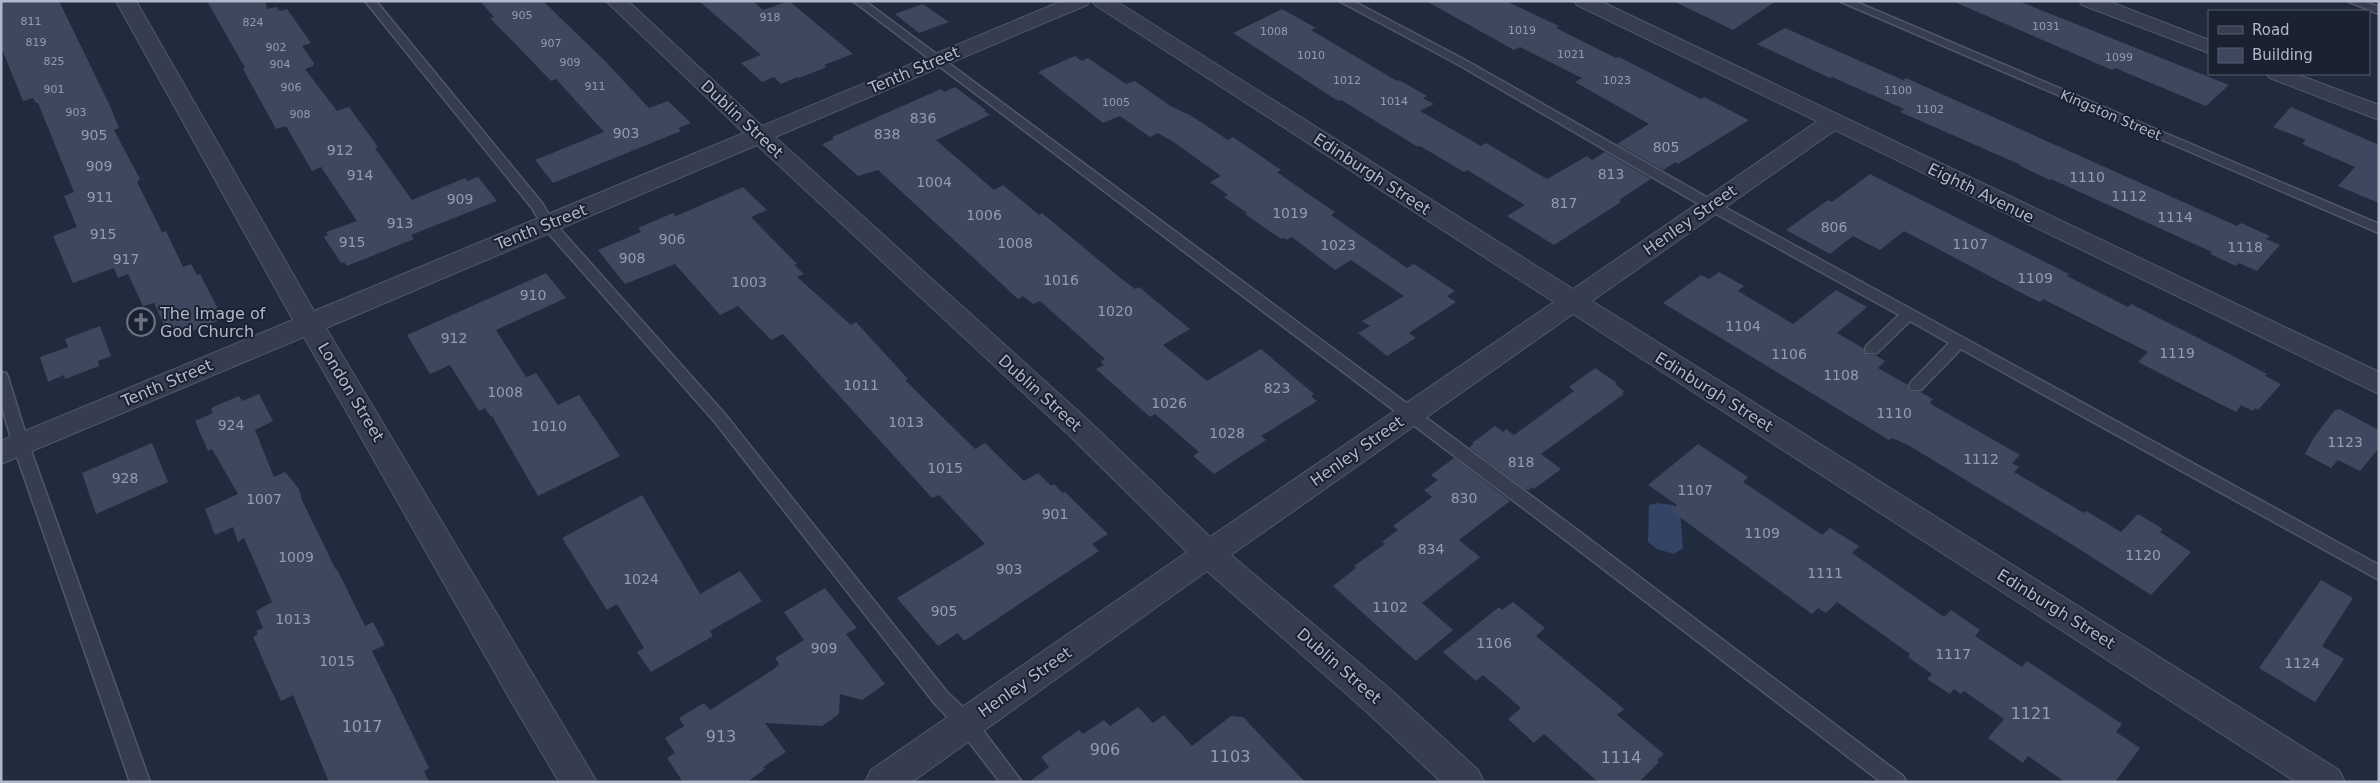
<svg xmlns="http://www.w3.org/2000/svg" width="2380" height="783" font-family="'DejaVu Sans',sans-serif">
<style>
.water{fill:#344466}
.building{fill:#3d475e}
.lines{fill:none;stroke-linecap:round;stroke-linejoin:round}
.service-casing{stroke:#505868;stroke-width:3}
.minor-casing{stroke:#505868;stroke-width:2}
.tertiary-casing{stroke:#505868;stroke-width:2}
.service{fill:#353d4e;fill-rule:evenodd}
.minor{fill:#353d4e;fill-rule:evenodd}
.tertiary{fill:#353d4e;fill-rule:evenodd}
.labels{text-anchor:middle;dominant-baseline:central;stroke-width:4;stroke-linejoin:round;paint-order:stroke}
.far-number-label{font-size:11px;fill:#949cae}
.far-street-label{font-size:14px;fill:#b1b8c9;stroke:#1a2232}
.number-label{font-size:14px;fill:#949cae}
.street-label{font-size:16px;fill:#b1b8c9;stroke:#1a2232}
.poi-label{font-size:16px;fill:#b1b8c9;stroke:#1a2232;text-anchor:start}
.near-number-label{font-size:16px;fill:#949cae}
</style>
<rect width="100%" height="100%" fill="#212b3e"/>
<path class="water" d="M 1657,503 L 1673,505 L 1680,511 L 1683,548 L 1674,554 L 1657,549 L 1648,542 L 1649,505 Z"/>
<path class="building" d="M 1,1 L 59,1 L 110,106 L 119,128 L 114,130 L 140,179 L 137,182 L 162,232 L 166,231 L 183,267 L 191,264 L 197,275 L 200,274 L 220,313 L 217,314 L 220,320 L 175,338 L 172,332 L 168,334 L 154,303 L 143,306 L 128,274 L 118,278 L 114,268 L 73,283 L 53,236 L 77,227 L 64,196 L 74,192 L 38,103 L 36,103 L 33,98 L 23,101 L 1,47 Z
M 207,1 L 265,1 L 267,9 L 276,7 L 280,11 L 287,9 L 311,43 L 302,46 L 314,63 L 313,66 L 305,69 L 337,111 L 349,107 L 378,147 L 375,148 L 412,200 L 465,178 L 467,181 L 478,177 L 497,201 L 411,235 L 414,239 L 347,266 L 344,262 L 341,263 L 324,237 L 328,235 L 326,232 L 357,221 L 321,167 L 312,171 L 286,126 L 276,129 L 243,69 L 245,68 Z
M 480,1 L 543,1 L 605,61 L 649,108 L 668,101 L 691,123 L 678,128 L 681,131 L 553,183 L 535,160 L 604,132 L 556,79 L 551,81 L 490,18 L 494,17 Z
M 699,1 L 753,1 L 763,10 L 789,1 L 853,54 L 824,65 L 827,67 L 799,78 L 797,77 L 781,84 L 774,77 L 762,82 L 741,63 L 761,55 Z
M 1426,1 L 1506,1 L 1559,26 L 1556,28 L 1616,58 L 1619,57 L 1701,99 L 1704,97 L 1749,120 L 1678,164 L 1676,162 L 1663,170 L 1617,144 L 1649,124 L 1575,82 L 1582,78 L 1520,47 L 1514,50 Z
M 1673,1 L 1776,1 L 1733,30 Z
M 1952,1 L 2018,1 L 2229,85 L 2206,106 L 2115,68 L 2112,70 Z
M 923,4 L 949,22 L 919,33 L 895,14 Z
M 1282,9 L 1316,28 L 1311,30 L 1397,81 L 1399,80 L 1427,96 L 1423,98 L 1434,104 L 1420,111 L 1481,146 L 1486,143 L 1547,179 L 1587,156 L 1592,160 L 1605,152 L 1651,179 L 1619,200 L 1621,202 L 1554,245 L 1507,216 L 1525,205 L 1467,170 L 1464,172 L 1420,146 L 1418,147 L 1341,100 L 1338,101 L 1233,33 Z
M 1785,28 L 1903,80 L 1906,78 L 1955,100 L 2237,226 L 2241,223 L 2270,236 L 2266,239 L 2280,245 L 2257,271 L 2239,263 L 2236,266 L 2210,254 L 2212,252 L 2051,179 L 2050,180 L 2020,166 L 2021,165 L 1900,112 L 1904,109 L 1832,77 L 1830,78 L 1757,44 Z
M 1075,56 L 1082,61 L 1088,58 L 1126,84 L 1135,81 L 1172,107 L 1190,115 L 1228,140 L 1233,137 L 1281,170 L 1277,172 L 1288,180 L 1335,212 L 1331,215 L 1407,268 L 1414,264 L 1455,291 L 1447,296 L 1456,302 L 1409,333 L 1416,338 L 1387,356 L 1358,333 L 1370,326 L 1362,321 L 1404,296 L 1351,260 L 1335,270 L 1292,237 L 1286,240 L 1284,238 L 1281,239 L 1245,214 L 1247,213 L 1224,197 L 1228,195 L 1210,182 L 1221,176 L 1175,143 L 1158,133 L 1150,137 L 1120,116 L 1103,123 L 1038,72 Z
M 955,87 L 986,110 L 984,111 L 990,115 L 936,140 L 994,190 L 1003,185 L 1039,215 L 1042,213 L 1123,280 L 1135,289 L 1139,287 L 1190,329 L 1163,345 L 1207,381 L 1261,349 L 1314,394 L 1311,396 L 1317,401 L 1261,436 L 1266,440 L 1214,474 L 1193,456 L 1199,452 L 1155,414 L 1150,417 L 1096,369 L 1104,365 L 1100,362 L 1105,359 L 1040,301 L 1033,304 L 1023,296 L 1018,299 L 878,170 L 858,176 L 822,144 L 834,139 L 832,137 L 941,89 L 944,92 Z
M 2291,107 L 2377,144 L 2379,142 L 2379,203 L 2338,186 L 2355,167 L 2302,144 L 2306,140 L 2273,127 Z
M 1870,174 L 2069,274 L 2067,276 L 2128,307 L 2131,304 L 2212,345 L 2267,374 L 2265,376 L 2281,384 L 2258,410 L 2255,408 L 2253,411 L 2241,405 L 2236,412 L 2138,362 L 2148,352 L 2043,299 L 2040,302 L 2031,298 L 1904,231 L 1880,250 L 1853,236 L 1830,254 L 1786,230 L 1828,200 L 1832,202 Z
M 743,187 L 767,210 L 751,217 L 797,264 L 794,265 L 804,274 L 797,277 L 851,325 L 856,322 L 908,379 L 905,380 L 975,449 L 985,443 L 1024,481 L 1038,473 L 1051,486 L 1054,484 L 1063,493 L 1065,492 L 1108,534 L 1092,544 L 1099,551 L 964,641 L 958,633 L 938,646 L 897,598 L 985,544 L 939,495 L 932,498 L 783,334 L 771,340 L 738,306 L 720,315 L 675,264 L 625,284 L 598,250 L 641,232 L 638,228 L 673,213 L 676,216 Z
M 1719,272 L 1744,286 L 1738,291 L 1793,324 L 1836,290 L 1867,307 L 1837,333 L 1863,348 L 1867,355 L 1875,355 L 1885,361 L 1878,368 L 1908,385 L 1909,391 L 1920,392 L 1933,399 L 1930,402 L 1931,404 L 2020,455 L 2012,463 L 2019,467 L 2014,472 L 2084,513 L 2086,511 L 2121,532 L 2138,514 L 2163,529 L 2160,532 L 2191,552 L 2151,595 L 2068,542 L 1992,496 L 1908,445 L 1892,438 L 1889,440 L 1663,303 L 1701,275 L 1709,279 Z
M 546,273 L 566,298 L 496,330 L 526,377 L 536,373 L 558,405 L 579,395 L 620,456 L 538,496 L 492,416 L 491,417 L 485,408 L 479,411 L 450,365 L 430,374 L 407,335 Z
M 100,326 L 111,356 L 98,361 L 99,366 L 65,379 L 64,375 L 48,382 L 40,357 L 68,347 L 65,339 Z
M 1595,368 L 1617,383 L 1615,384 L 1624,391 L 1622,393 L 1624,394 L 1541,454 L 1561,469 L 1534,489 L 1532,487 L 1529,490 L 1525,489 L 1469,447 L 1474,444 L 1472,443 L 1495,426 L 1503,432 L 1506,429 L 1514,435 L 1574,391 L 1569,387 Z
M 259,394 L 273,421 L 255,430 L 274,477 L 285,472 L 299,489 L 302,500 L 336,570 L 337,569 L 365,626 L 373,622 L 385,645 L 372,651 L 429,768 L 424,771 L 429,782 L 329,782 L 293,695 L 281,701 L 253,637 L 258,634 L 256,631 L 263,628 L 256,611 L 272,602 L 244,538 L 238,542 L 233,527 L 215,535 L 205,509 L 238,494 L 212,449 L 208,451 L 195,421 L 213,413 L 211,408 L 239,396 L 242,401 Z
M 2339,409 L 2379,430 L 2379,448 L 2360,471 L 2338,460 L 2331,468 L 2305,454 L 2313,439 L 2334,411 Z
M 152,443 L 168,482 L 96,514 L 82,473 Z
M 1698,444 L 1748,477 L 1743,482 L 1822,535 L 1830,528 L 1859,546 L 1852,553 L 1944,617 L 1951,610 L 1980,630 L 1975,636 L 2022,667 L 2027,661 L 2122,724 L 2116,732 L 2140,748 L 2115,782 L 2065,782 L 2028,756 L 2023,763 L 1988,738 L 2004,719 L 1964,691 L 1961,694 L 1954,689 L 1950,694 L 1927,679 L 1932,674 L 1908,657 L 1910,654 L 1837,602 L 1826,613 L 1818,608 L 1812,614 L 1670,510 L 1677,505 L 1648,485 Z
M 1454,458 L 1510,501 L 1459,540 L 1480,557 L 1422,603 L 1453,630 L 1416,661 L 1333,586 L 1356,568 L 1354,566 L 1385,544 L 1382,542 L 1398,530 L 1393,526 L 1432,497 L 1424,490 L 1438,480 L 1431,475 Z
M 642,495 L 700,594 L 740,571 L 762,601 L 710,631 L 713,636 L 651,672 L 637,652 L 644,648 L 617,604 L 607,610 L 562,538 Z
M 2321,580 L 2353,598 L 2322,646 L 2344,659 L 2315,702 L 2259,668 Z
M 825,588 L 857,628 L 846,634 L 885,684 L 862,700 L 840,694 L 839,714 L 822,726 L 765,723 L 786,752 L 763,767 L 765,769 L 747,782 L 683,782 L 667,758 L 675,753 L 665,738 L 684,726 L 679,718 L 704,703 L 710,710 L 774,669 L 779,664 L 775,658 L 804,640 L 784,612 Z
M 1513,602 L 1545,628 L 1536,636 L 1624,709 L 1617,715 L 1664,754 L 1657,760 L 1659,762 L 1639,782 L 1598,782 L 1544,734 L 1534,743 L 1508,719 L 1521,708 L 1483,675 L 1476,681 L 1443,652 L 1499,607 L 1502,610 Z
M 1138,707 L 1153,723 L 1164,715 L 1192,746 L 1231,716 L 1243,717 L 1305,782 L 1029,782 L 1049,767 L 1041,757 L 1079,730 L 1083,734 L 1104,720 L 1110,726 Z"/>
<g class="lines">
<defs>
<path id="service" d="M 365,1 L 376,1 L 542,203 L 553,221 L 724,413 L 947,692 L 973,717 L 1022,782 L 1000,782 L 959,729 L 935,704 L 714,421 L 543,227 L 532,208 Z
M 853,1 L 865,1 L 1580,532 L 1903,776 L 1906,782 L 1881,782 L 1568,542 Z
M 1339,1 L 1353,1 L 1467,61 L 1717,203 L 2379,565 L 2379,580 L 1961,349 L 1921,390 L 1911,390 L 1909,386 L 1911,382 L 1949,343 L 1910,321 L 1877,353 L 1867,353 L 1865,349 L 1867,345 L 1899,315 L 1707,209 L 1459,65 Z
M 1839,1 L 1854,1 L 2379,224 L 2379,233 Z
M 2347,1 L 2363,1 L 2379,7 L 2379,14 Z
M 1,372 L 6,373 L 8,377 L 29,445 L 150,782 L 130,782 L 13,445 L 1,404 Z"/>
<path id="minor" d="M 116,1 L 136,1 L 314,311 L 744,133 L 606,1 L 628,1 L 762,126 L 1062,1 L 1090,1 L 1087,5 L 775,137 L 1090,422 L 1210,537 L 1554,302 L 1095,5 L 1092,1 L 1116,1 L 1573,289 L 1825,116 L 1833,114 L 1841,116 L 1844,121 L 1841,126 L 1592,301 L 2339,770 L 2345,782 L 2296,782 L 1573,314 L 1231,555 L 1391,690 L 1478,770 L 1484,782 L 1441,782 L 1367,712 L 1207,571 L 912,782 L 865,782 L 871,770 L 1187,552 L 1070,436 L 757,145 L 326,328 L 597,782 L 559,782 L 507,694 L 304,337 L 1,464 L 1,441 L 293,320 Z
M 2079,1 L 2108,1 L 2209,40 L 2209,53 L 2082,5 Z
M 2266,74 L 2296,74 L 2379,105 L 2379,120 L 2270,78 Z"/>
<path id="tertiary" d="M 1574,1 L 1600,1 L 2379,372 L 2379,394 L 1577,5 Z"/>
</defs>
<use href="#service" class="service-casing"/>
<use href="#minor" class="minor-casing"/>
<use href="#tertiary" class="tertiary-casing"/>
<use href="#service" class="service"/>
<use href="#minor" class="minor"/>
<use href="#tertiary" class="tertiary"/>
</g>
<defs>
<symbol id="church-ring" viewBox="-11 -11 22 22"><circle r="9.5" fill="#1a2232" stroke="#6b7280" stroke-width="1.5"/><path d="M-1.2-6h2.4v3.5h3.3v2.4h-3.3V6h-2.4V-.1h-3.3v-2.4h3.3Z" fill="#6b7280"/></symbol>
</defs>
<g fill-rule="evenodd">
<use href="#church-ring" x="125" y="306" width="32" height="32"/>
</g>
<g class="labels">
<g class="far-number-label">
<text x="522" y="15">905</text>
<text x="770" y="17">918</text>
<text x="31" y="21">811</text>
<text x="253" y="22">824</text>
<text x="2046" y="26">1031</text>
<text x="1522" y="30">1019</text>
<text x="1274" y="31">1008</text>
<text x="36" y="42">819</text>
<text x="551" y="43">907</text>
<text x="276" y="47">902</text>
<text x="1571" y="54">1021</text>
<text x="1311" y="55">1010</text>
<text x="2119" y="57">1099</text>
<text x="54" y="61">825</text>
<text x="570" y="62">909</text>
<text x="280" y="64">904</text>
<text x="1347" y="80">1012</text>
<text x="1617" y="80">1023</text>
<text x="595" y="86">911</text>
<text x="291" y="87">906</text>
<text x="54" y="89">901</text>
<text x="1898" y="90">1100</text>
<text x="1394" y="101">1014</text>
<text x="1116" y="102">1005</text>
<text x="1930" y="109">1102</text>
<text x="76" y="112">903</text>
<text x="300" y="114">908</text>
</g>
<g class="far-street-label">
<text transform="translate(2111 115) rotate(23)">Kingston Street</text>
</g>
<g class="number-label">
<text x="923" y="118">836</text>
<text x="626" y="133">903</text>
<text x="887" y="134">838</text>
<text x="94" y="135">905</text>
<text x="1666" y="147">805</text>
<text x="340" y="150">912</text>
<text x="99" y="166">909</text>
<text x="1611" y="174">813</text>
<text x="360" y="175">914</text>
<text x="2087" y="177">1110</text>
<text x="934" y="182">1004</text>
<text x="2129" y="196">1112</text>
<text x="100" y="197">911</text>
<text x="460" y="199">909</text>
<text x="1564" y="203">817</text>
<text x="1290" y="213">1019</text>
<text x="984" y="215">1006</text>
<text x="2175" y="217">1114</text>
<text x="400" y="223">913</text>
<text x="1834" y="227">806</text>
<text x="103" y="234">915</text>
<text x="672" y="239">906</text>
<text x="352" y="242">915</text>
<text x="1015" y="243">1008</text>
<text x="1970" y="244">1107</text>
<text x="1338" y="245">1023</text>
<text x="2245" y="247">1118</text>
<text x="632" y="258">908</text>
<text x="126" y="259">917</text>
<text x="2035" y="278">1109</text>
<text x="1061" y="280">1016</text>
<text x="749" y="282">1003</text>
<text x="533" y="295">910</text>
<text x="1115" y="311">1020</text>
<text x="1743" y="326">1104</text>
<text x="454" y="338">912</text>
<text x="2177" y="353">1119</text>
<text x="1789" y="354">1106</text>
<text x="1841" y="375">1108</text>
<text x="861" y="385">1011</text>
<text x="1277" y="388">823</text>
<text x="505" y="392">1008</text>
<text x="1169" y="403">1026</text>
<text x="1894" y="413">1110</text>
<text x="906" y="422">1013</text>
<text x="231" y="425">924</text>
<text x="549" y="426">1010</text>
<text x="1227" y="433">1028</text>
<text x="2345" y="442">1123</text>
<text x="1981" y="459">1112</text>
<text x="1521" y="462">818</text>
<text x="945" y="468">1015</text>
<text x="125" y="478">928</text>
<text x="1695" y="490">1107</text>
<text x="1464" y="498">830</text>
<text x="264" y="499">1007</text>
<text x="1055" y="514">901</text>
<text x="1762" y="533">1109</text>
<text x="1431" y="549">834</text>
<text x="2143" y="555">1120</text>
<text x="296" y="557">1009</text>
<text x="1009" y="569">903</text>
<text x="1825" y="573">1111</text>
<text x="641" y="579">1024</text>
<text x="1390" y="607">1102</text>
<text x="944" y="611">905</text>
<text x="293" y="619">1013</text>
<text x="1494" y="643">1106</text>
<text x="824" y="648">909</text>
<text x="1953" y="654">1117</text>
<text x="337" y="661">1015</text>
<text x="2302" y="663">1124</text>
</g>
<g class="street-label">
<text transform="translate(914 70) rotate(-23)">Tenth Street</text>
<text transform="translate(742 119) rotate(43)">Dublin Street</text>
<text transform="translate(1372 174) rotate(33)">Edinburgh Street</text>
<text transform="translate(1981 193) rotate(26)">Eighth Avenue</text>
<text transform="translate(1690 220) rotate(-35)">Henley Street</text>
<text transform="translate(541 227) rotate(-22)">Tenth Street</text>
<text transform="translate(167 383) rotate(-23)">Tenth Street</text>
<text transform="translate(351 392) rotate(59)">London Street</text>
<text transform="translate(1714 392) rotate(32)">Edinburgh Street</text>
<text transform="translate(1040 393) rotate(42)">Dublin Street</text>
<text transform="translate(1357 451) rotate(-35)">Henley Street</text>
<text transform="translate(2056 609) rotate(32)">Edinburgh Street</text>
<text transform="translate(1339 666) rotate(41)">Dublin Street</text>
<text transform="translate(1025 682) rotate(-35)">Henley Street</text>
</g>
<g class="poi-label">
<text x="160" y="313">The Image of<tspan x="160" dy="18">God Church</tspan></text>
</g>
<g class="near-number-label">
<text x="2031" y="713">1121</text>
<text x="362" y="726">1017</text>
<text x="721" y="736">913</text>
<text x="1105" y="749">906</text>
<text x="1230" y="756">1103</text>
<text x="1621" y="757">1114</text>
</g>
</g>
<rect width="2380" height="783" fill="none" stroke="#b1b8c9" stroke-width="5"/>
<rect x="2208" y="10" width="162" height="65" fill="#1a2232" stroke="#565e6e"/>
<rect x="2218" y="26" width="25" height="8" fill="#353d4e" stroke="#565e6e"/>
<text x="2252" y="35" font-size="15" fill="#b1b8c9">Road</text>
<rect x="2218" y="48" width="25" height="15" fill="#3d475e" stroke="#565e6e"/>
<text x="2252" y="60" font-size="15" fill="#b1b8c9">Building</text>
</svg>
